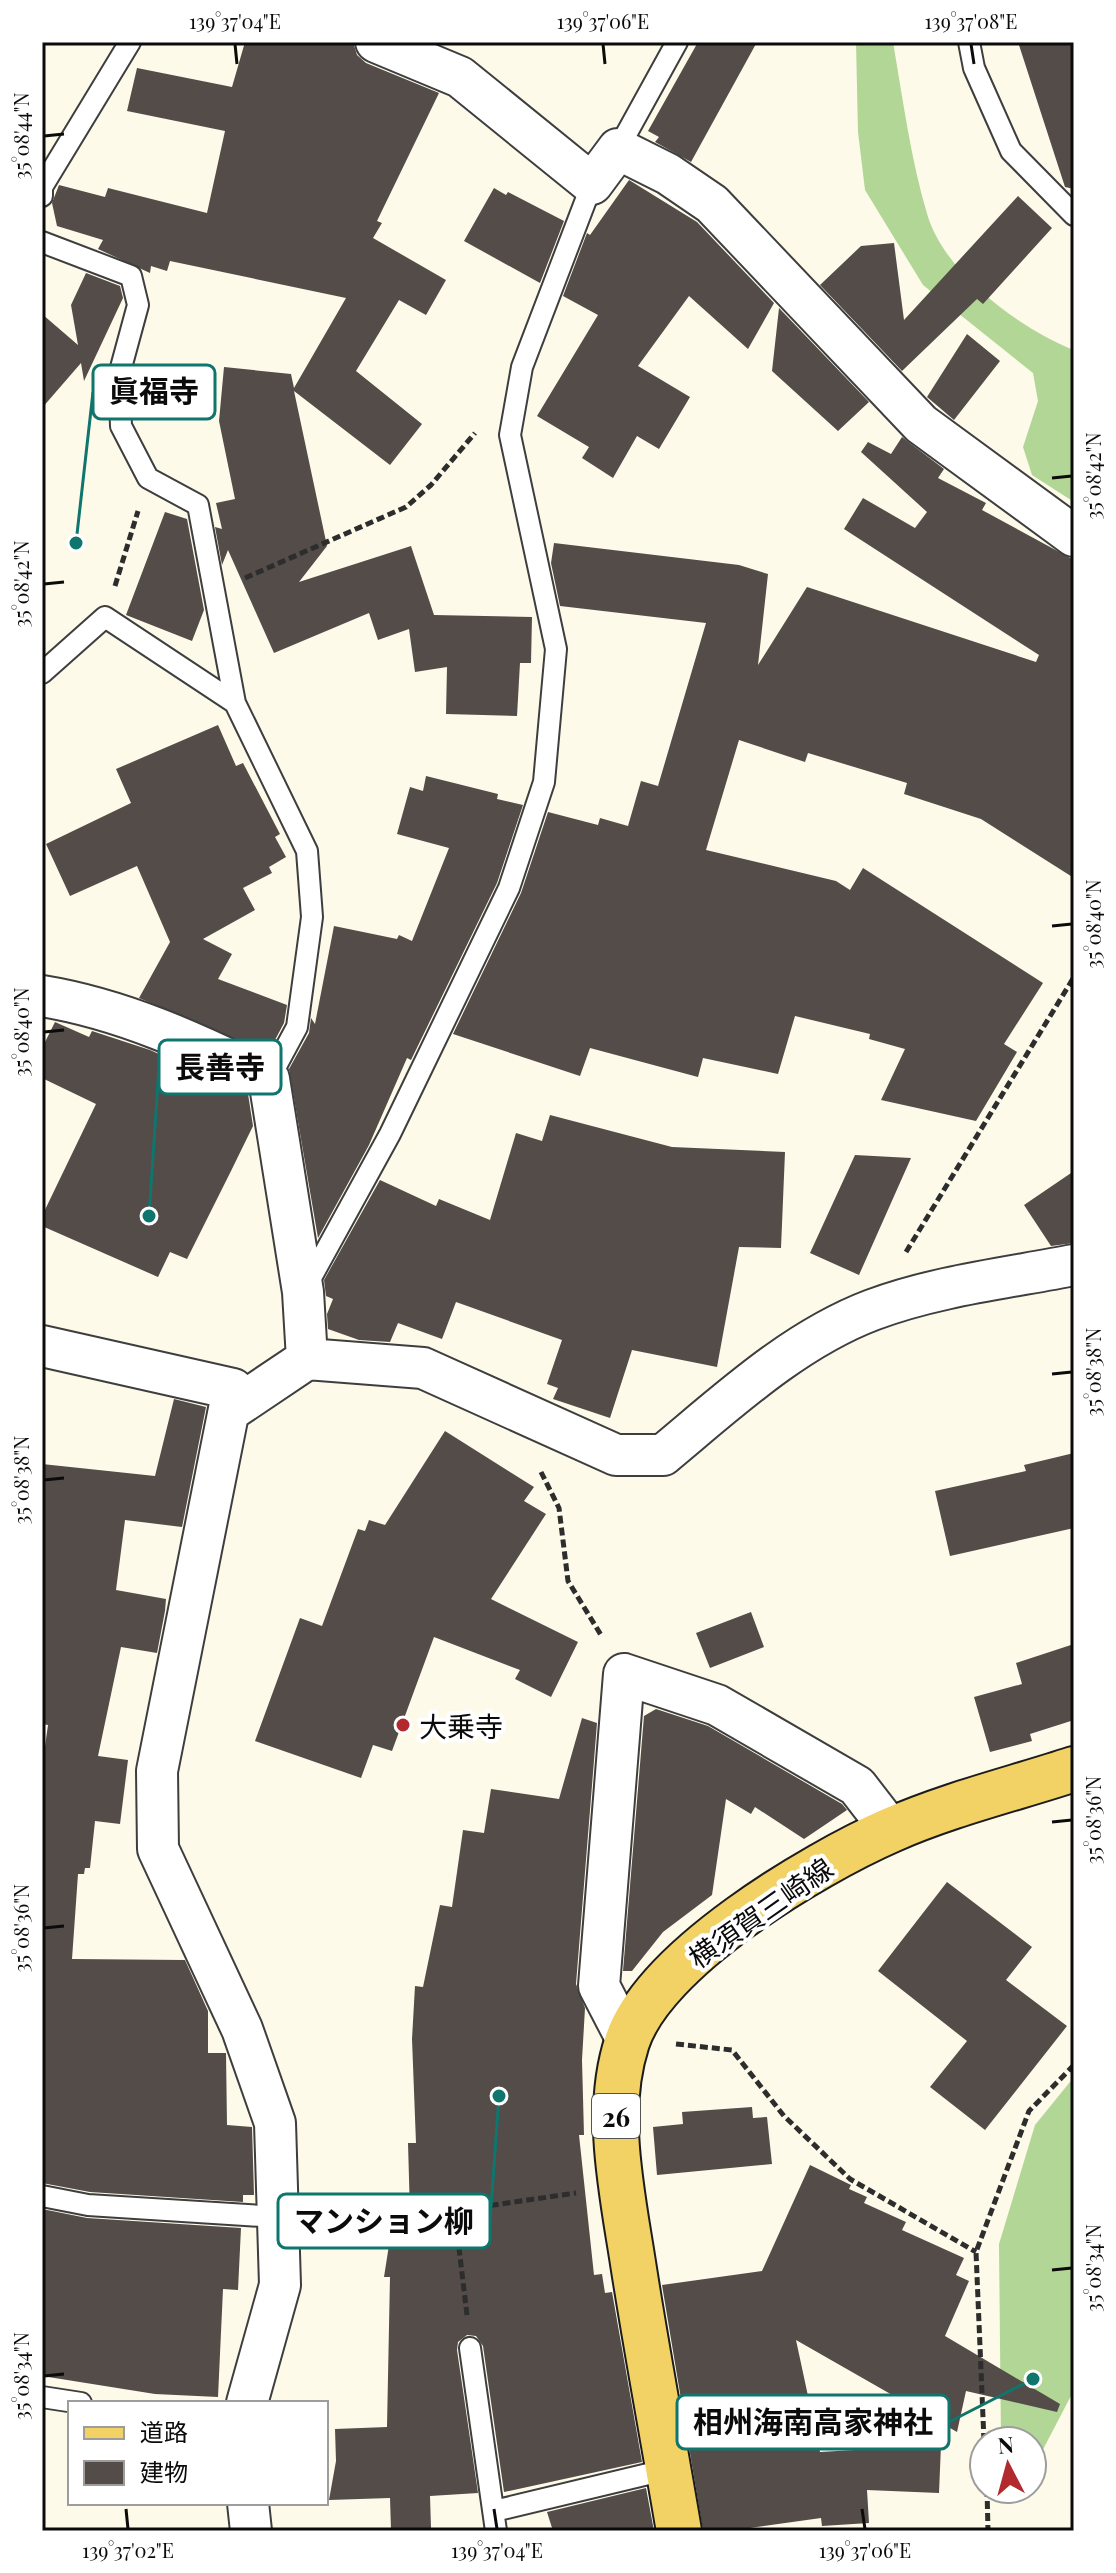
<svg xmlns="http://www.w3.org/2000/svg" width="1116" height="2573" font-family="'Playfair Display','Noto Sans JP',serif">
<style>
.forest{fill:#b1d696}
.building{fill:#534c48}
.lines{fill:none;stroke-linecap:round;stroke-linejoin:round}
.service-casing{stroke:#3e3e3e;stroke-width:24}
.minor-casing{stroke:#3e3e3e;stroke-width:44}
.primary-casing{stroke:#1c1c1c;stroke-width:48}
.path{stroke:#2d2d2d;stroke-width:5;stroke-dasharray:8 4;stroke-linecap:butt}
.service{stroke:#fff;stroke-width:20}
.minor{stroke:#fff;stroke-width:40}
.primary{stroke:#f2d265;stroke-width:44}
.ticks{fill:none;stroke:#0b0b0b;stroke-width:3}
.poi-dot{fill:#b32a2e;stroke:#fff;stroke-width:3}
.labels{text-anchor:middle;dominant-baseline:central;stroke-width:8;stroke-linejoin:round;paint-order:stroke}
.shield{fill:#fff;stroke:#545454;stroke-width:2}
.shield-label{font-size:26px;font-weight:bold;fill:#0b0b0b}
.poi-label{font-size:28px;fill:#0b0b0b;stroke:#fff;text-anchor:start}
.street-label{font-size:28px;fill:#0b0b0b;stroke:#fff}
.leader{fill:none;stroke:#0f766e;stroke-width:3}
.callout-dot{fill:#0f766e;stroke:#fff;stroke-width:3}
.callout{fill:#fff;stroke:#0f766e;stroke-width:3}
.callout-label{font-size:30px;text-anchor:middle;font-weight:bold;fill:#0b0b0b}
.neatline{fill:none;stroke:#0b0b0b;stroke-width:3}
.ticks-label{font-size:20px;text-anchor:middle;fill:#0b0b0b}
</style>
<rect width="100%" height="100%" fill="#fefae9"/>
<path class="forest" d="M 856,42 L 893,42 C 903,100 911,161 928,217 C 947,275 1019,328 1074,350 L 1074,502 L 1032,475 L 1023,447 L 1038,401 L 1033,373 L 923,285 L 865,190 L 858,132 Z
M 1074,2077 L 1074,2390 L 1037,2461 L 1032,2459 L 1032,2441 L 1001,2441 L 999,2244 L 1035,2125 Z"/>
<path class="building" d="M 245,42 L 353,42 L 357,55 L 366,63 L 439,93 L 377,221 L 382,223 L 373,238 L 446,280 L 426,315 L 399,300 L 356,371 L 422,424 L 390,465 L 294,391 L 327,546 L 299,582 L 411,546 L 434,615 L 532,617 L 531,663 L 520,663 L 517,716 L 446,714 L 447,667 L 415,672 L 409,629 L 378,640 L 369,613 L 274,653 L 228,550 L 222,565 L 215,527 L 222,529 L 216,503 L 235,499 L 219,421 L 224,367 L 291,374 L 294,388 L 346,298 L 170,261 L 167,271 L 151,266 L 150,273 L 98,249 L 103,240 L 57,226 L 52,203 L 59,185 L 105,197 L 108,188 L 207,213 L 225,131 L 127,111 L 137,68 L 232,87 Z
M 698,42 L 757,42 L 691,162 L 655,142 L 659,137 L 648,131 Z
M 1018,42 L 1074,42 L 1074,189 L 1065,187 Z
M 629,180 L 697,222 L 774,303 L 748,349 L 689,296 L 638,366 L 690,397 L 659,449 L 637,436 L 613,478 L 582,458 L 589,447 L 537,416 L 598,315 L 563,296 L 587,233 L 590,235 Z
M 494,188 L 506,195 L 508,192 L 564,221 L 540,283 L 464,241 Z
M 1018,196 L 1052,228 L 983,304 L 977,299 L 902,371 L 820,285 L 861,246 L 894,243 L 904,320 Z
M 86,273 L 120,286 L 123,298 L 84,381 L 81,363 L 42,408 L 42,314 L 78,345 L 71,305 Z
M 779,308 L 869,402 L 838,431 L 772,371 Z
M 967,334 L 1000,361 L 954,420 L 927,397 Z
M 902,437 L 944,469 L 938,478 L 986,503 L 982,510 L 1074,560 L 1074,878 L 981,819 L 904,794 L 907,783 L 808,753 L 805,762 L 739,740 L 706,850 L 836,881 L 850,890 L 863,868 L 1043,983 L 1004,1044 L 1017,1052 L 976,1121 L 881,1100 L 905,1049 L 869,1039 L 870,1034 L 795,1016 L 778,1074 L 703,1058 L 698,1077 L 590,1048 L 580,1076 L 453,1034 L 521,893 L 548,812 L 598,825 L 600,818 L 628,826 L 641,781 L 658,786 L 706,623 L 560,606 L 551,563 L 554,543 L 739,565 L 768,574 L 758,665 L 807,587 L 1036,662 L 1039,655 L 844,529 L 863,498 L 915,528 L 927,512 L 861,452 L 868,442 L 891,454 Z
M 165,512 L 187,519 L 204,610 L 192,641 L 126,615 Z
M 218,725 L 236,766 L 243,763 L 280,834 L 275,837 L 286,857 L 269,867 L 272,873 L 243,888 L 255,910 L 203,939 L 232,954 L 218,979 L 287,1005 L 284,1023 L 268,1053 L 139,998 L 170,942 L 137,866 L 70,896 L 46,844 L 131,803 L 116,769 Z
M 426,776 L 498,794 L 497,799 L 523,805 L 497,883 L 411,1060 L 407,1058 L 369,1145 L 318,1238 L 289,1069 L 309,1033 L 311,1018 L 315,1024 L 334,926 L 397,939 L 399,935 L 412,941 L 449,848 L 397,834 L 410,787 L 423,791 Z
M 55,1022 L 89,1037 L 92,1031 L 150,1050 L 248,1094 L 253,1126 L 231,1171 L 187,1259 L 170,1252 L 158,1277 L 42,1226 L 42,1216 L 96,1104 L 42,1078 L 42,1048 Z
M 550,1115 L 672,1147 L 785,1152 L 781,1248 L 739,1247 L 717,1367 L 632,1350 L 610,1418 L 553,1399 L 558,1388 L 547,1384 L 562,1340 L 456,1302 L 442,1339 L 398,1323 L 390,1342 L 359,1340 L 328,1329 L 327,1314 L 333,1299 L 326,1296 L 324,1280 L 380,1180 L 436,1206 L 439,1199 L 490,1220 L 516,1133 L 542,1141 Z
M 855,1155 L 911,1158 L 859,1275 L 810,1253 Z
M 1074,1171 L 1074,1243 L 1051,1246 L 1024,1205 Z
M 174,1399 L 206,1407 L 182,1527 L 125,1520 L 116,1590 L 166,1599 L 165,1611 L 157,1653 L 121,1647 L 98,1756 L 128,1760 L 120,1824 L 95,1821 L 90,1868 L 85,1868 L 84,1874 L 78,1874 L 72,1959 L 185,1960 L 208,2011 L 208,2053 L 226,2053 L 227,2125 L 252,2127 L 254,2195 L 243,2195 L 243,2202 L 90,2192 L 42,2183 L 42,1768 L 48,1725 L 42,1724 L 42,1464 L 155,1476 Z
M 445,1431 L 534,1487 L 524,1501 L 546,1514 L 491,1599 L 578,1642 L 551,1697 L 515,1679 L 520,1670 L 434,1637 L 392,1751 L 373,1745 L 361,1778 L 255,1741 L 300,1618 L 322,1626 L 358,1529 L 365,1531 L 369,1520 L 385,1525 Z
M 1074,1453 L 1074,1528 L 950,1556 L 935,1491 L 1026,1471 L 1024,1465 Z
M 751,1612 L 764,1647 L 710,1668 L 696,1633 Z
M 1074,1644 L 1074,1720 L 1030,1734 L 1032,1741 L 990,1752 L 974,1697 L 1022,1684 L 1016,1663 Z
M 656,1709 L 708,1726 L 842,1804 L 847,1810 L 804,1839 L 755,1807 L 751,1814 L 726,1799 L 712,1895 L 663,1932 L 632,1971 L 623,1971 L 644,1716 Z
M 582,1718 L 597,1723 L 576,1984 L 585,2008 L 582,2060 L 584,2135 L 579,2135 L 594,2275 L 602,2274 L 605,2293 L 612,2292 L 642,2462 L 504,2492 L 483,2346 L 476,2336 L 467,2335 L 458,2342 L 457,2350 L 478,2493 L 430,2496 L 431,2528 L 391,2530 L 390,2498 L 329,2500 L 336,2461 L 335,2429 L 387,2427 L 390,2277 L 384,2277 L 394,2213 L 410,2214 L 408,2143 L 416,2143 L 412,2039 L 415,1986 L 423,1987 L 440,1905 L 452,1907 L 463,1830 L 484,1833 L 491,1789 L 559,1799 Z
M 947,1882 L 1032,1947 L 1006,1980 L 1067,2026 L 985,2130 L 930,2087 L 967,2041 L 878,1971 Z
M 752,2107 L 753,2118 L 767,2117 L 772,2164 L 657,2175 L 653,2127 L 683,2124 L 682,2112 Z
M 810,2165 L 851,2185 L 849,2189 L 867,2197 L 864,2203 L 906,2222 L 902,2230 L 964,2258 L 956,2275 L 969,2281 L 945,2336 L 1060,2404 L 1057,2412 L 966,2391 L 957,2432 L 796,2340 L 820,2452 L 941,2445 L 939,2493 L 867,2490 L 869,2523 L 822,2526 L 821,2518 L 729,2531 L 703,2531 L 662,2285 L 762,2271 Z
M 42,2209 L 87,2218 L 241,2228 L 238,2290 L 223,2289 L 218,2397 L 155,2394 L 42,2376 Z
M 646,2488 L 654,2531 L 553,2531 L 547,2512 Z"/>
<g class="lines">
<defs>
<path id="service" d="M 969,42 L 974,68 L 1011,151 L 1074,215
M 618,149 L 677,42
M 42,196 L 42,187 L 130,42
M 42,242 L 131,276 L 138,305 L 119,375 L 121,426 L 148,478 L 198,505 L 235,703 L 307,851 L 312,917 L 297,1027 L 269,1079
M 42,673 L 105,617 L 235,703
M 307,1285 L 390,1134 L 509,888 L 544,782 L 556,649 L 510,435 L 522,367 L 592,184
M 42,2196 L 88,2205 L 278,2217
M 470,2348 L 496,2531
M 42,2397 L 81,2403
M 494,2511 L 669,2469"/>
<path id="minor" d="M 376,42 L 460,77 L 592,184 L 618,149 L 668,174 L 712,204 L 921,424 L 1074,536
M 42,996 C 122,1009 196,1043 269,1079 L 303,1292 L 307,1359
M 42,1346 L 233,1389 L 157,1771 L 158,1849 L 242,2029 L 275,2123 L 280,2285 L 247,2403
M 231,1410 L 307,1359 L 423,1368 L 616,1455 L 663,1455 C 727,1402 793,1340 872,1310 C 936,1286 1007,1278 1074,1265
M 627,2040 L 599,1986 L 624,1674 L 717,1705 L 857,1786 L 891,1830
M 248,2503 L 251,2531"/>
<path id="primary" d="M 679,2531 C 664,2442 647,2353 633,2263 C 622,2192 604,2112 627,2042 C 654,1959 813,1864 891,1830 C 950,1804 1013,1789 1074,1769"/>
</defs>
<use href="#service" class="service-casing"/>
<use href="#minor" class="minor-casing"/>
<use href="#primary" class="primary-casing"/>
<path class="path" d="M 245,578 L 406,507 L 431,485 L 475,433
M 115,586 L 138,511
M 906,1252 L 1074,977
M 541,1472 L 559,1508 L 568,1581 L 601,1635
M 676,2044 L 732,2050 L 784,2116 L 850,2179 L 976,2252
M 467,2315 L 459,2248 L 466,2209 L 576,2193
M 1074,2368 L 1074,2380
M 984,2441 L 976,2252 L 1029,2111 L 1074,2065
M 987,2489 L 988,2531"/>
<use href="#service" class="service"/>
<use href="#minor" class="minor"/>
<use href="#primary" class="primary"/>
</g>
<path class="ticks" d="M 235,44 L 237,64M 603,44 L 605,64M 971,44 L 974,64M 44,136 L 64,134M 1052,478 L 1072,476M 44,584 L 64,582M 1052,926 L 1072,924M 44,1032 L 64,1030M 1052,1374 L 1072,1372M 44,1480 L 64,1478M 1052,1822 L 1072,1820M 44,1928 L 64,1926M 1052,2270 L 1072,2268M 44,2376 L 64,2374M 126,2509 L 128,2529M 494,2509 L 497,2529M 862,2509 L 865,2529"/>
<circle class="poi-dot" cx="403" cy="1725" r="8"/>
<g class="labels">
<rect class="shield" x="592" y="2094" width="48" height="44" rx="6"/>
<g class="shield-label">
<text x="616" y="2116">26</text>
</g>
<g class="poi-label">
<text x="419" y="1725">大乗寺</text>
</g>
<g class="street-label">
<text transform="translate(760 1912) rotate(-35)">横須賀三崎線</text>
</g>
</g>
<path class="leader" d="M76 543L93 392M149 1216L159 1067M499 2096L490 2221M1033 2379L949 2422"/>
<g class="callout-dot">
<circle cx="76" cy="543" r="8"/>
<circle cx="149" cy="1216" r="8"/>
<circle cx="499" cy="2096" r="8"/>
<circle cx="1033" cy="2379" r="8"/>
</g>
<g class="callout">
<rect x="93" y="365" width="122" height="54" rx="8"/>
<rect x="159" y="1040" width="122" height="54" rx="8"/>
<rect x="278" y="2194" width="212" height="54" rx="8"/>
<rect x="677" y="2395" width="272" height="54" rx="8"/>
</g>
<g class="callout-label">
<text x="154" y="402">眞福寺</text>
<text x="220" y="1078">長善寺</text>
<text x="384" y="2232">マンション柳</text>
<text x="813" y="2433">相州海南高家神社</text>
</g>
<rect width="1116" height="2573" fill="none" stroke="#ffffff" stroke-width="88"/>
<rect x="68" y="2401" width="260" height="104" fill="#ffffff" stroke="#9d9d9d" stroke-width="2"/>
<rect x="84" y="2427" width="40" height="12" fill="#f2d265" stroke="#9d9d9d" stroke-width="2"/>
<text x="140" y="2441" font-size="24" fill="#0b0b0b">道路</text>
<rect x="84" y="2461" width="40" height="24" fill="#534c48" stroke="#9d9d9d" stroke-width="2"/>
<text x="140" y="2481" font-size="24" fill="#0b0b0b">建物</text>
<g transform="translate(1008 2465) rotate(354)"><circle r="38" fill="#ffffff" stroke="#9d9d9d" stroke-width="2"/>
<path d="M0-6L14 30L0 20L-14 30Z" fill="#b32a2e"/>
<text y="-12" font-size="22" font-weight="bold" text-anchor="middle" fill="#0b0b0b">N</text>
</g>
<rect x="44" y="44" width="1028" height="2485" class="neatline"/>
<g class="ticks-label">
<text x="235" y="29">139°37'04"E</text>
<text x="603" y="29">139°37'06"E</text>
<text x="971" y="29">139°37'08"E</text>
<text transform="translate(22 136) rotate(-90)" y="7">35°08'44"N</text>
<text transform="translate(1094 476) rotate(-90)" y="7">35°08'42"N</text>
<text transform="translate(22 584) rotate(-90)" y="7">35°08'42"N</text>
<text transform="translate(1094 924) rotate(-90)" y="7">35°08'40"N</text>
<text transform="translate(22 1032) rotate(-90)" y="7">35°08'40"N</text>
<text transform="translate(1094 1372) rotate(-90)" y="7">35°08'38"N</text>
<text transform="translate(22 1480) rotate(-90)" y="7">35°08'38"N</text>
<text transform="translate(1094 1820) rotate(-90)" y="7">35°08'36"N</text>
<text transform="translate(22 1928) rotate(-90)" y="7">35°08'36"N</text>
<text transform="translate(1094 2268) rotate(-90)" y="7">35°08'34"N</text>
<text transform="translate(22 2376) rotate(-90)" y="7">35°08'34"N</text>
<text x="128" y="2558">139°37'02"E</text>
<text x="497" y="2558">139°37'04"E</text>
<text x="865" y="2558">139°37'06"E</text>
</g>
</svg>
